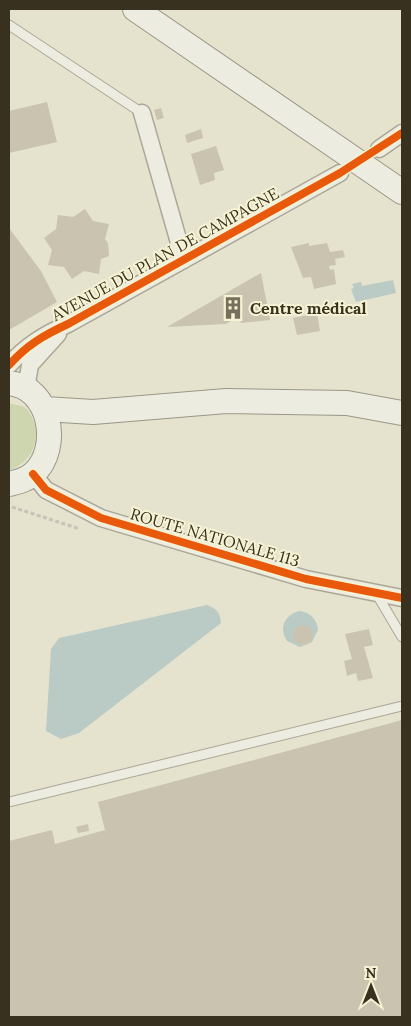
<svg xmlns="http://www.w3.org/2000/svg" width="411" height="1026" font-family="Lora,serif">
<style>
.green{fill:#ced6b0}
.water{fill:#b9cbc4;fill-rule:evenodd}
.building{fill:#c9c3af}
.lines{fill:none;stroke-linecap:round;stroke-linejoin:round}
.lane-casing{stroke:#aaa797;stroke-width:11}
.street-casing{stroke:#aaa797;stroke-width:19}
.secondary-casing{stroke:#9a9787;stroke-width:26}
.path{stroke:#c6c4b6;stroke-width:3;stroke-dasharray:4 2.5;stroke-linecap:butt}
.lane{stroke:#edece0;stroke-width:9}
.street{stroke:#edece0;stroke-width:16}
.secondary{stroke:#edece0;stroke-width:24}
.cycleway-casing{stroke:#f6f3d4;stroke-width:11}
.cycleway{stroke:#e8590c;stroke-width:8}
.labels{text-anchor:middle;dominant-baseline:central;stroke-width:4;stroke-linejoin:round;paint-order:stroke}
.street-label{font-size:16px;fill:#39311f;stroke:#f6f3d4}
.poi-label{font-size:16px;font-weight:bold;fill:#39311f;stroke:#f6f3d4;text-anchor:start}
</style>
<rect width="100%" height="100%" fill="#e5e3ce"/>
<path class="green" d="M 9,403 C 13,405 20,405 24,407 C 29,410 31,415 33,420 C 42,440 30,464 9,470 Z"/>
<path class="water" d="M 393,280 L 396,293 L 356,302 L 351,289 L 354,288 L 352,284 L 361,282 L 362,286 Z
M 207,605 C 217,609 220,612 221,623 L 79,733 L 61,739 L 46,731 L 51,649 L 59,638 Z
M 299,611 C 310,612 317,619 318,630 L 312,642 L 300,647 L 287,641 C 278,628 285,615 299,611 ZM 305,626 L 312,632 L 312,638 L 308,643 L 302,645 L 295,641 L 293,634 L 298,627 Z"/>
<path class="building" d="M 47,102 L 57,142 L 9,153 L 9,111 Z
M 161,108 L 164,118 L 157,120 L 154,110 Z
M 201,129 L 203,138 L 187,143 L 185,135 Z
M 216,146 L 224,170 L 214,173 L 215,180 L 200,185 L 191,154 Z
M 85,209 L 93,221 L 109,224 L 105,239 L 108,243 L 109,256 L 101,259 L 99,274 L 84,271 L 72,279 L 64,267 L 48,265 L 52,250 L 44,238 L 56,229 L 58,215 L 73,217 Z
M 9,228 L 41,271 L 57,302 L 9,330 Z
M 309,243 L 309,246 L 327,243 L 330,252 L 343,250 L 345,257 L 335,259 L 336,265 L 329,266 L 330,270 L 334,269 L 336,284 L 314,289 L 311,277 L 303,278 L 291,247 Z
M 261,273 L 270,320 L 241,323 L 238,317 L 226,324 L 167,327 Z
M 317,313 L 320,331 L 297,335 L 293,318 Z
M293 635a10 10 0 1 1 20 0a10 10 0 1 1-20 0Z
M 369,629 L 373,645 L 364,647 L 373,678 L 358,681 L 356,673 L 347,676 L 344,661 L 352,659 L 345,634 Z
M 402,720 L 402,1017 L 9,1017 L 9,841 L 52,830 L 55,844 L 105,830 L 98,802 Z
M 88,824 L 89,831 L 78,833 L 76,827 Z"/>
<g class="lines">
<defs>
<path id="lane" d="M 9,25 L 142,113
M 376,593 L 402,637
M 9,802 L 402,706"/>
<path id="street" d="M 142,113 L 184,260
M 379,149 L 402,133
M 9,365 C 27,345 44,335 68,324 L 340,173
M 26,389 L 30,365 L 58,334
M 33,474 L 46,490 L 101,518 L 306,579 L 402,598"/>
<path id="secondary" d="M 135,9 L 402,192
M 9,383 C 51,387 61,448 34,473 C 27,480 17,482 9,484
M 45,409 L 93,412 L 226,401 L 347,403 L 402,413"/>
</defs>
<use href="#lane" class="lane-casing"/>
<use href="#street" class="street-casing"/>
<use href="#secondary" class="secondary-casing"/>
<path class="path" d="M 12,507 L 80,529"/>
<use href="#lane" class="lane"/>
<use href="#street" class="street"/>
<use href="#secondary" class="secondary"/>
<defs>
<path id="cycleway" d="M 9,365 C 27,345 44,335 68,324 L 340,173 L 402,133
M 33,474 L 46,490 L 101,518 L 306,579 L 402,598"/>
</defs>
<use href="#cycleway" class="cycleway-casing"/>
<use href="#cycleway" class="cycleway"/>
</g>
<defs>
<symbol id="building-bare" viewBox="-9 -9 18 18"><path d="M-4-6H4V6H1V3H-1V6H-4ZM-2.5-4.3h1.7v1.8h-1.7ZM.8-4.3h1.7v1.8H.8ZM-2.5-1h1.7V.8h-1.7ZM.8-1h1.7V.8H.8Z" fill="#756f5c" stroke="#f6f3d4" stroke-width="2.5" paint-order="stroke"/></symbol>
</defs>
<g fill-rule="evenodd">
<use href="#building-bare" x="217" y="292" width="32" height="32"/>
</g>
<g class="labels">
<g class="street-label">
<text transform="translate(165 254) rotate(-29)">AVENUE DU PLAN DE CAMPAGNE</text>
<text transform="translate(215 537) rotate(16)">ROUTE NATIONALE 113</text>
</g>
<g class="poi-label">
<text x="250" y="308">Centre médical</text>
</g>
</g>
<rect width="411" height="1026" fill="none" stroke="#39311f" stroke-width="20"/>
<g transform="translate(371 986)" stroke="#f6f3d4" stroke-width="4" paint-order="stroke">
<path d="M0-4L9 19L0 12L-9 19Z" fill="#39311f"/>
<text y="-8" font-size="14" font-weight="bold" text-anchor="middle" fill="#39311f">N</text>
</g>
</svg>
